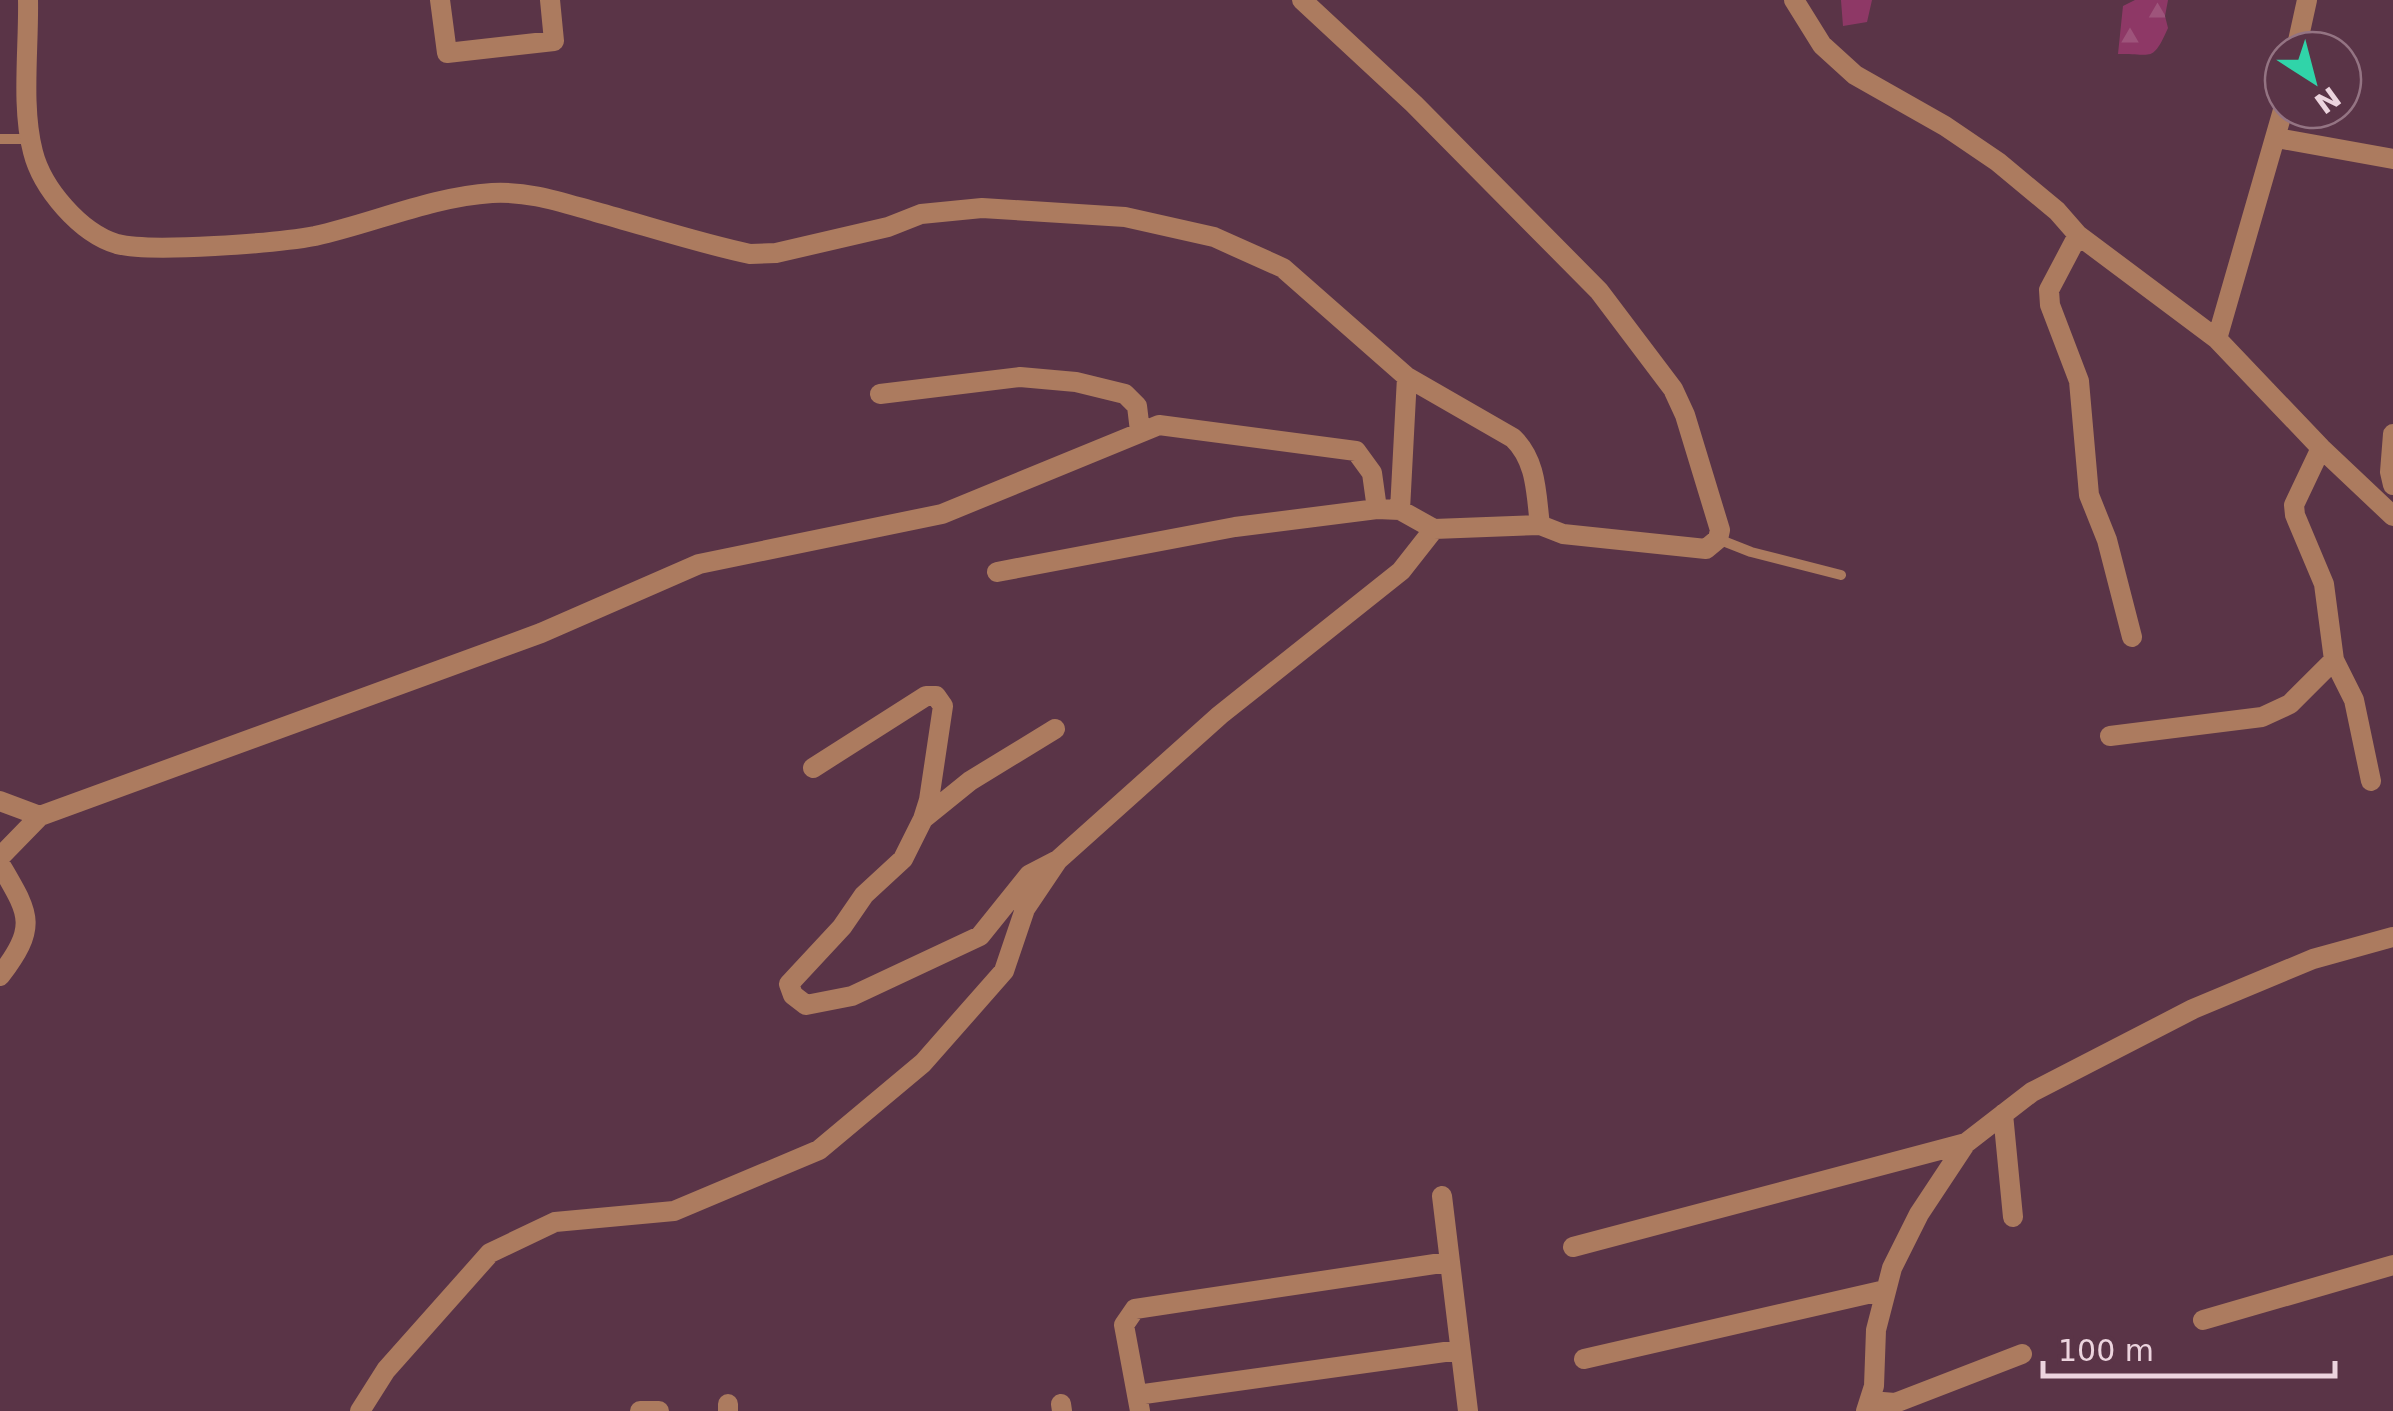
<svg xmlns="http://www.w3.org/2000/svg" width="2393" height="1411" font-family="'DejaVu Sans',sans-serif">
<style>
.forest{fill:url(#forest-firs)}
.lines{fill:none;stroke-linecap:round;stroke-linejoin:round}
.lane{stroke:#ac7b5f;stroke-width:10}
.street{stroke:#ac7b5f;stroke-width:20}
</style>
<defs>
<pattern id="forest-firs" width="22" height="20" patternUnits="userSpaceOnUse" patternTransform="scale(2.5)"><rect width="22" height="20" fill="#8e3866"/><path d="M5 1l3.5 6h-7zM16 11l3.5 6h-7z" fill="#9e547b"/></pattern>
</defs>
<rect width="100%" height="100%" fill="#5a3447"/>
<path class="forest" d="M 1841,0 L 1872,0 L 1867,22 L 1843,26 Z
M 2135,0 L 2168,0 L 2165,16 L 2168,28 C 2152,64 2152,53 2118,54 L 2123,6 Z"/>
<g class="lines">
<path class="lane" d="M 0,139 L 30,139
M 1718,539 L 1751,552 L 1841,575"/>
<path class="street" d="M 28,0 C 29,47 21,107 33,152 C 42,188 80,233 117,244 C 150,253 278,243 315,236 C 374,223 431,197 492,193 C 529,191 560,202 596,212 C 647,226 698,243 750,254 L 776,253 L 888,227 L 921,214 L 982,208 L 1125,217 L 1214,237 L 1283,268 L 1407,377 L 1513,438 C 1537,461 1536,494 1540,525
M 440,0 L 447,53 L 554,41 L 550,0
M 1794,0 L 1822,45 L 1855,75 L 1945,126 L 1998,162 L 2057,211 L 2078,235 L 2217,339 L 2321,448 L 2393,516
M 2296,50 L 2307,0
M 2277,138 L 2393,159
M 2078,235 L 2049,290 L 2050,305 L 2079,381 L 2089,495 L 2107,540 L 2132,637
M 2217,339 L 2283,110
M 880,394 L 1020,377 L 1076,382 L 1125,394 L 1137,406 L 1140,431
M 2393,434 L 2390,472 L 2393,485
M 2321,448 L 2294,505 L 2295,515 L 2324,584 L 2334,660 L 2354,700 L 2371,781
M 1400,510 L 1407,377
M 997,572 L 1235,527 L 1377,509 L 1400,510 L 1434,529
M 2110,736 L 2262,717 L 2290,704 L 2334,660
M 813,768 L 926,696 L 936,696 L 943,706 L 929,800 L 923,819 L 903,859 L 864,895 L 842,927 L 789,984 L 793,995 L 806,1005 L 852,996 L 980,936 L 1029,875 L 1056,861
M 0,801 L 40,816
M 923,819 L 970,781 L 1055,729
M 0,857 L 40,816 L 541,633 L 699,564 L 942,514 L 1159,425 L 1356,451 L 1372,473 L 1377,509
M 0,864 C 29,914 39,925 0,976
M 2003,1114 L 2013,1217
M 1442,1196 L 1468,1411
M 1573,1247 L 1966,1143
M 2203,1320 L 2393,1265
M 1584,1359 L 1885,1290
M 1137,1395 L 1459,1350
M 1870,1401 L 1895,1403 L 2022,1354
M 728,1404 L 728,1411
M 1061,1404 L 1062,1411
M 360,1411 L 386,1370 L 490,1253 L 555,1222 L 674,1211 L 819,1150 L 923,1063 L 1004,971 L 1025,909 L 1058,860 L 1220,715 L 1401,571 L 1434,529 L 1540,525 L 1563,534 L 1706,549 L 1718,539 L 1720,530 L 1685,415 L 1673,389 L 1599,291 L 1414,104 L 1302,0
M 640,1411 L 659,1411
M 1140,1411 L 1124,1325 L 1135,1309 L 1448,1262
M 1866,1411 L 1874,1386 L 1876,1330 L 1892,1268 L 1919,1214 L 1966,1143 L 2032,1092 L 2193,1009 L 2313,959 L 2393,937"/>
</g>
<g transform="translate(2313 80) rotate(144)"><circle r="48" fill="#5a3447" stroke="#947483" stroke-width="2.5"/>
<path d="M0-8L18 38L0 25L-18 38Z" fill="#30d4a9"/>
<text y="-15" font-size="28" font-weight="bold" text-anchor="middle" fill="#ecd4de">N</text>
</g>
<path d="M2043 1361v15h292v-15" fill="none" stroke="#ecd4de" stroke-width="5"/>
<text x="2058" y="1361" font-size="30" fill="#ecd4de" stroke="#5a3447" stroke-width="8" paint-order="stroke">100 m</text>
</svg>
